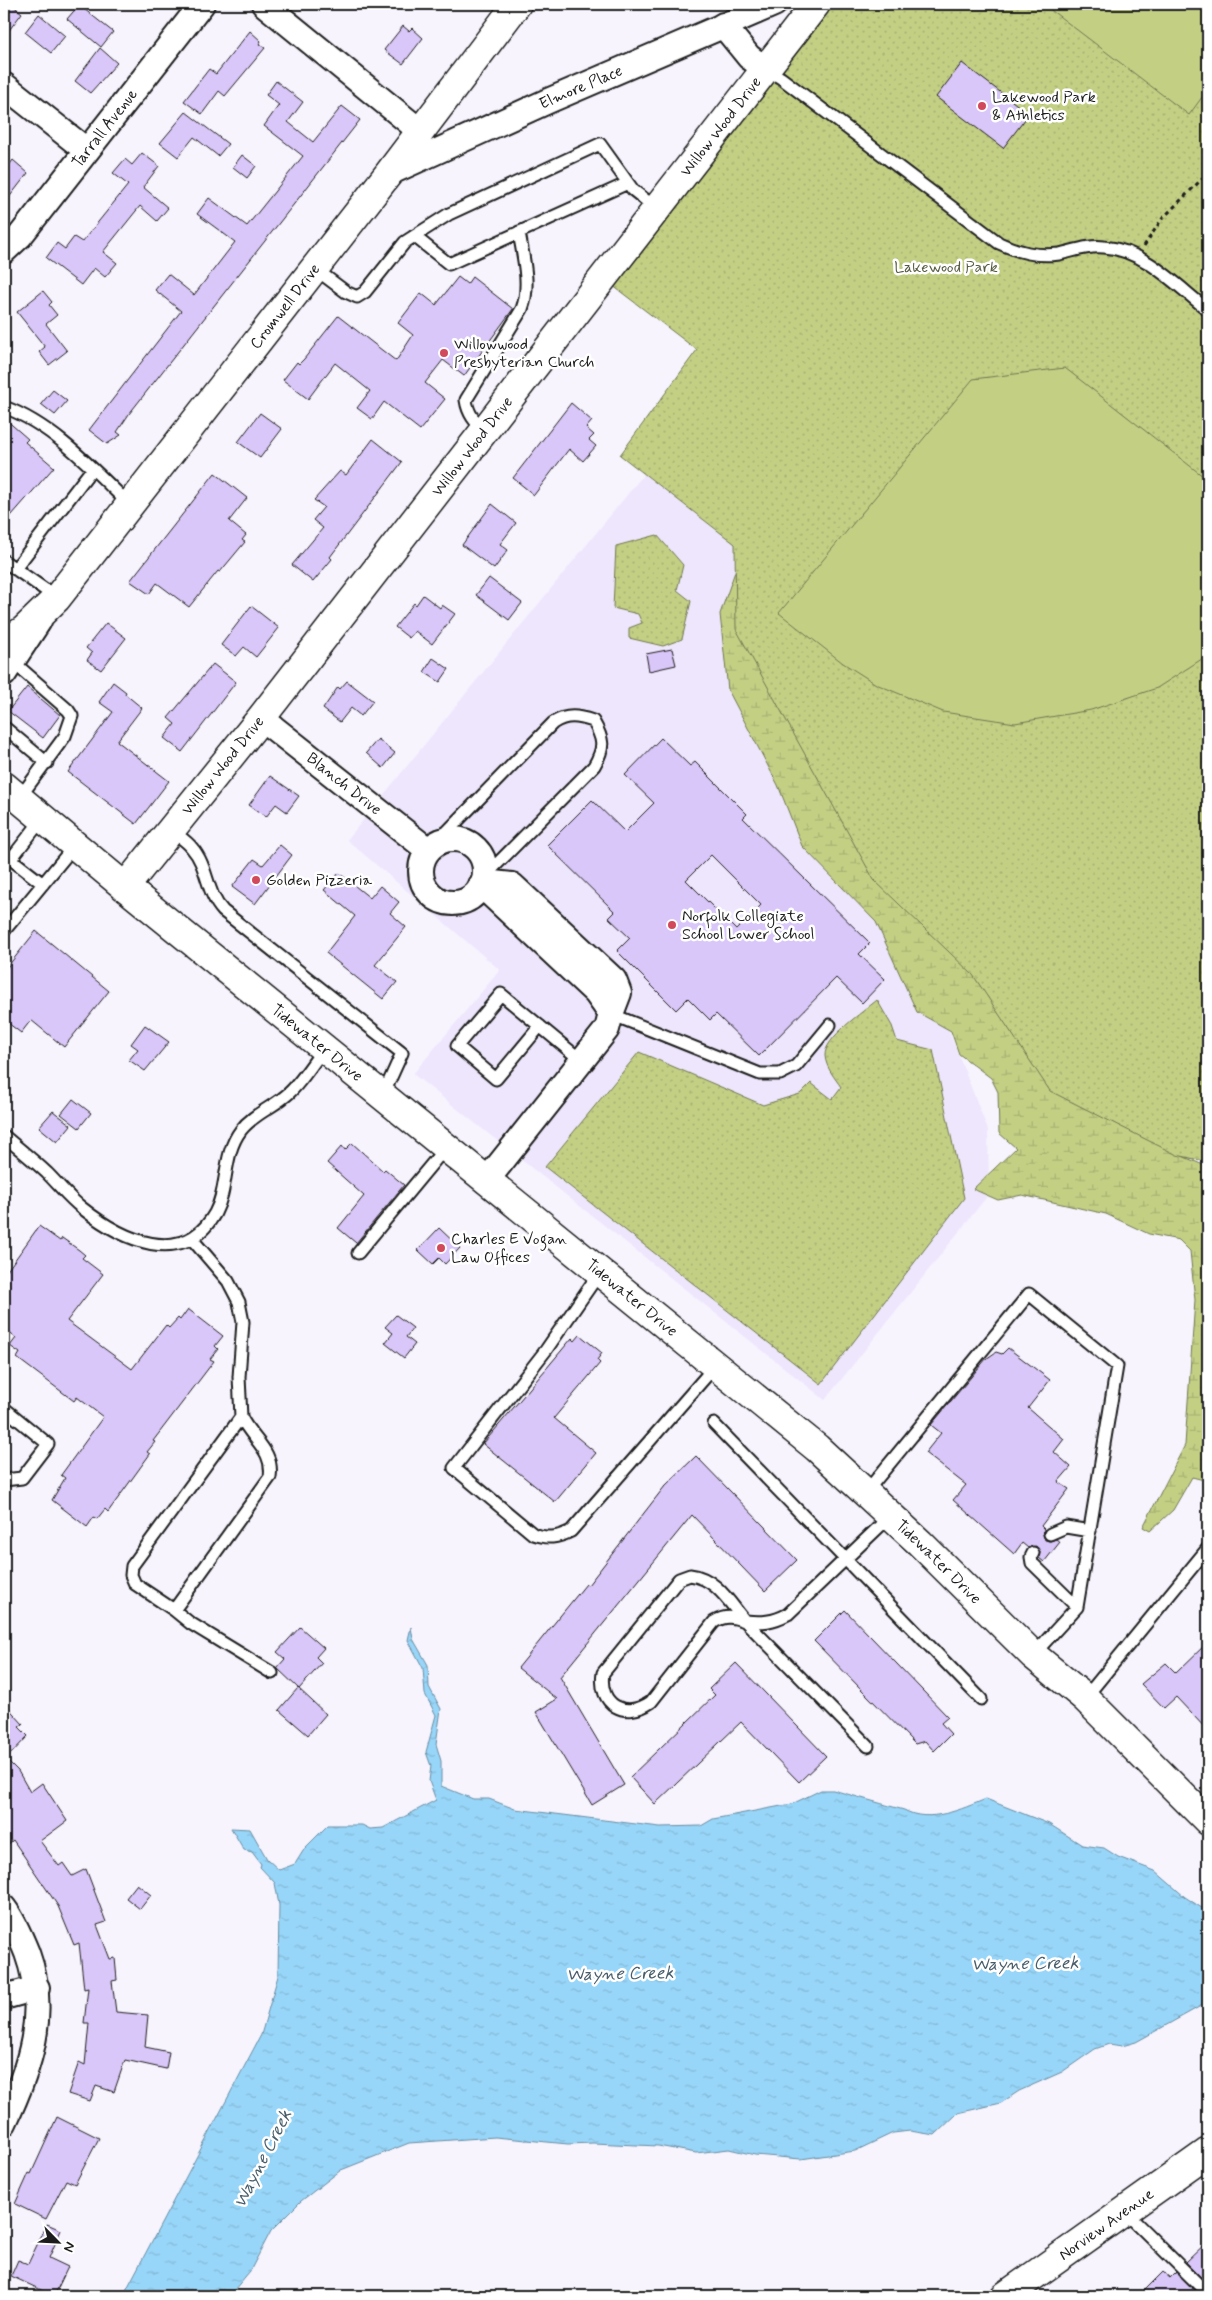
<svg xmlns="http://www.w3.org/2000/svg" width="1212" height="2300" font-family="Mynerve,sans-serif">
<style>
.built{fill:#eee6fc}
.wetland{fill:url(#wetland-marsh);stroke:#707650}
.park{fill:url(#park-dots);stroke:#707650}
.pitch{fill:#c3d084;stroke:#707650}
.water{fill:url(#water-ripples);stroke:#668ca1}
.building{fill:#d9c7f9;stroke:#1c1c1c;fill-rule:evenodd}
.lines{fill:none;stroke-linecap:round;stroke-linejoin:round}
.lane-casing{stroke:#1c1c1c;stroke-width:15}
.street-casing{stroke:#1c1c1c;stroke-width:28}
.secondary-casing{stroke:#1c1c1c;stroke-width:31}
.highway-casing{stroke:#1c1c1c;stroke-width:31}
.path{stroke:#1c1c1c;stroke-width:3;stroke-dasharray:4 4;stroke-linecap:butt}
.lane{stroke:#fff;stroke-width:11}
.street{stroke:#fff;stroke-width:24}
.secondary{stroke:#fff;stroke-width:28}
.highway{stroke:#fff;stroke-width:28}
.poi-dot{fill:#d1495b;stroke:#fff;stroke-width:2}
.labels{text-anchor:middle;dominant-baseline:central;stroke-width:5;stroke-linejoin:round;paint-order:stroke}
.street-label{font-size:16px;fill:#1c1c1c;stroke:#fff}
.poi-label{font-size:16px;fill:#1c1c1c;stroke:#fff;text-anchor:start}
.park-label{font-size:16px;fill:#565b40;stroke:#fff}
.water-label{font-size:18px;font-style:italic;fill:#475d69;stroke:#fff}
</style>
<defs>
<pattern id="wetland-marsh" width="20" height="14" patternUnits="userSpaceOnUse" patternTransform="scale(1.25)"><rect width="20" height="14" fill="#c3d084"/><path d="M1 5h8M5 5V1M11 12h8M15 12V8" fill="none" stroke="#a7b271"/></pattern>
<pattern id="park-dots" width="8" height="8" patternUnits="userSpaceOnUse" patternTransform="scale(1.25)"><rect width="8" height="8" fill="#c3d084"/><path d="M2 2h.1M6 6h.1" fill="none" stroke="#a7b271" stroke-width="1.8" stroke-linecap="round"/></pattern>
<pattern id="water-ripples" width="26" height="14" patternUnits="userSpaceOnUse" patternTransform="scale(1.25)"><rect width="26" height="14" fill="#98d6f9"/><path d="M2 4q2-2 4 0t4 0M15 11q2-2 4 0t4 0" fill="none" stroke="#82b7d5"/></pattern>
</defs>
<rect width="100%" height="100%" fill="#f7f4fe"/>
<filter id="ink" filterUnits="userSpaceOnUse"><feTurbulence type="fractalNoise" baseFrequency=".02" numOctaves="2"/><feDisplacementMap in="SourceGraphic" scale="10" xChannelSelector="R" yChannelSelector="G"/><feConvolveMatrix kernelMatrix="1 2 1 2 8 2 1 2 1" color-interpolation-filters="sRGB"/></filter>
<g filter="url(#ink)">
<path class="built" d="M 644,474 L 735,544 L 736,629 L 943,1016 L 988,1130 L 989,1194 L 825,1400 L 413,1074 L 500,970 L 347,840 Z"/>
<path class="wetland" d="M 737,566 L 1208,1162 L 1182,1156 L 1208,1167 L 1208,1481 L 1192,1477 L 1173,1510 L 1150,1531 L 1143,1527 L 1185,1445 L 1195,1300 L 1190,1251 L 1179,1240 L 1149,1234 L 1106,1214 L 1022,1195 L 998,1200 L 973,1189 L 1016,1148 L 999,1133 L 998,1092 L 991,1078 L 959,1054 L 951,1031 L 917,1012 L 876,922 L 802,846 L 778,785 L 728,690 L 720,614 Z"/>
<path class="park" d="M 816,4 L 1208,4 L 1208,1162 L 1177,1155 L 1050,1091 L 973,975 L 874,880 L 736,629 L 735,544 L 620,455 L 697,350 L 604,279 Z
M 657,535 L 683,565 L 677,590 L 691,601 L 682,639 L 663,646 L 629,638 L 629,628 L 642,623 L 638,614 L 613,608 L 616,546 Z
M 877,1000 L 892,1026 L 897,1041 L 933,1050 L 964,1198 L 821,1384 L 545,1167 L 639,1052 L 763,1105 L 800,1094 L 811,1083 L 832,1099 L 841,1087 C 835,1078 826,1068 825,1056 C 824,1038 863,1012 877,1000 Z"/>
<path class="pitch" d="M 1043,4 L 1208,4 L 1208,89 L 1189,115 Z
M 1065,368 L 1208,480 L 1208,655 L 1157,688 L 1091,710 L 1015,723 L 943,712 L 876,684 L 843,663 L 779,613 L 973,379 Z"/>
<path class="water" d="M 411,1627 L 413,1639 L 428,1665 L 429,1687 L 441,1709 L 436,1744 L 441,1761 L 441,1786 L 473,1799 L 489,1799 L 515,1809 L 660,1827 L 701,1826 L 713,1819 L 792,1804 L 821,1790 L 833,1790 L 904,1810 C 929,1824 962,1809 986,1799 L 1049,1824 L 1082,1845 L 1104,1848 L 1118,1857 L 1155,1871 L 1185,1897 L 1208,1912 L 1208,2002 L 1136,2042 L 1122,2046 L 1109,2044 L 1095,2049 L 1062,2072 L 1019,2091 L 1001,2103 L 958,2113 L 935,2135 L 910,2131 L 893,2133 L 855,2151 L 801,2159 L 755,2155 L 729,2149 L 696,2153 L 658,2146 L 593,2143 L 568,2144 L 495,2137 L 409,2143 L 341,2170 L 301,2201 L 271,2231 L 250,2271 L 229,2296 L 123,2296 L 261,2035 L 278,1976 L 279,1905 L 275,1883 L 260,1867 L 261,1864 L 252,1852 L 244,1850 L 231,1828 L 250,1829 L 267,1859 L 279,1870 L 295,1864 L 305,1848 L 328,1825 L 362,1825 L 370,1829 L 383,1828 L 436,1800 L 429,1781 L 431,1766 L 426,1752 L 436,1715 L 425,1694 L 423,1668 L 408,1640 Z"/>
<path class="building" d="M 4,4 L 11,4 L 22,13 L 4,37 Z
M 79,5 L 113,32 L 101,47 L 67,19 Z
M 39,14 L 65,36 L 51,53 L 25,32 Z
M 403,26 L 409,31 L 412,28 L 423,38 L 403,64 L 384,50 Z
M 250,31 L 261,41 L 259,44 L 265,48 L 225,96 L 219,91 L 202,114 L 184,101 L 209,69 L 216,74 Z
M 100,48 L 117,63 L 90,93 L 75,81 Z
M 962,63 L 1029,114 L 1003,148 L 936,97 Z
M 276,81 L 303,102 L 288,122 L 313,142 L 342,106 L 360,120 L 129,414 L 117,432 L 121,435 L 107,444 L 89,430 L 181,311 L 155,290 L 168,274 L 194,295 L 235,242 L 197,214 L 209,198 L 247,226 L 303,156 L 264,126 L 279,105 L 266,95 Z
M 186,112 L 228,144 L 218,156 L 194,137 L 178,157 L 160,143 Z
M 142,153 L 159,166 L 143,187 L 168,208 L 157,221 L 140,206 L 103,252 L 117,263 L 105,277 L 94,268 L 81,285 L 46,258 L 57,243 L 65,249 L 74,237 L 82,242 L 128,185 L 113,173 L 125,159 L 132,165 Z
M 242,155 L 256,166 L 247,178 L 233,167 Z
M 13,160 L 28,173 L 4,204 L 4,172 Z
M 458,277 L 467,284 L 472,277 L 513,309 L 464,376 L 443,360 L 425,383 L 445,399 L 420,430 L 384,402 L 372,419 L 357,408 L 370,391 L 335,363 L 308,399 L 283,380 L 297,362 L 299,364 L 304,359 L 338,316 L 396,361 L 413,335 L 398,323 L 421,293 L 436,305 Z
M 43,291 L 52,302 L 49,305 L 57,315 L 46,324 L 67,351 L 49,365 L 39,352 L 45,347 L 17,312 Z
M 53,390 L 67,401 L 55,415 L 41,404 Z
M 571,403 L 592,421 L 586,428 L 594,435 L 589,440 L 596,446 L 583,461 L 569,449 L 534,495 L 513,478 Z
M 260,413 L 282,429 L 260,458 L 238,442 Z
M 4,418 L 28,439 L 25,442 L 54,467 L 4,524 Z
M 373,439 L 402,462 L 330,557 L 332,559 L 313,582 L 292,565 L 323,528 L 313,520 L 324,507 L 314,500 L 340,471 L 346,475 Z
M 215,473 L 247,498 L 229,521 L 246,535 L 242,540 L 245,542 L 220,572 L 218,571 L 189,607 L 157,583 L 149,594 L 130,581 Z
M 492,504 L 516,523 L 500,544 L 508,550 L 494,569 L 462,545 Z
M 489,578 L 522,603 L 509,620 L 476,595 Z
M 423,595 L 440,608 L 442,605 L 455,614 L 432,644 L 415,631 L 409,638 L 395,627 L 414,603 L 416,605 Z
M 251,606 L 279,628 L 256,657 L 244,647 L 236,656 L 221,645 Z
M 106,623 L 126,638 L 101,670 L 87,660 L 92,653 L 86,648 Z
M 672,649 L 676,665 L 649,671 L 646,654 Z
M 433,658 L 449,669 L 440,682 L 424,672 Z
M 213,664 L 236,682 L 182,752 L 164,738 L 175,724 L 168,718 Z
M 347,681 L 373,701 L 361,716 L 351,708 L 340,722 L 323,709 L 338,687 L 340,689 Z
M 113,682 L 126,692 L 125,694 L 142,708 L 117,741 L 169,781 L 136,824 L 68,772 L 113,712 L 99,702 Z
M 27,687 L 60,715 L 43,738 L 8,711 Z
M 661,738 L 690,766 L 695,762 L 747,814 L 743,818 L 870,943 L 859,954 L 885,979 L 862,1003 L 836,978 L 759,1056 L 716,1014 L 710,1020 L 688,998 L 676,1010 L 617,951 L 630,938 L 609,918 L 615,912 L 547,845 L 592,800 L 625,832 L 654,803 L 625,775 ZM 711,855 L 761,905 L 736,930 L 686,880 Z
M 378,739 L 395,753 L 383,768 L 366,753 Z
M 270,776 L 299,796 L 287,812 L 276,804 L 266,817 L 249,805 Z
M 280,845 L 292,855 L 255,904 L 232,887 L 254,859 L 263,865 Z
M 339,873 L 370,898 L 380,886 L 399,902 L 390,913 L 406,927 L 375,965 L 397,982 L 383,999 L 326,953 L 355,916 L 324,890 Z
M 36,931 L 109,991 L 64,1047 L 31,1020 L 21,1033 L 4,1020 L 4,971 Z
M 145,1025 L 169,1042 L 145,1071 L 129,1060 L 138,1049 L 131,1044 Z
M 73,1099 L 91,1113 L 79,1128 L 61,1114 Z
M 53,1111 L 71,1125 L 57,1142 L 39,1127 Z
M 352,1143 L 383,1171 L 385,1169 L 404,1185 L 356,1243 L 338,1228 L 364,1196 L 327,1163 L 342,1146 L 345,1150 Z
M 39,1226 L 60,1241 L 62,1238 L 79,1250 L 85,1255 L 82,1258 L 103,1274 L 67,1321 L 132,1369 L 166,1325 L 169,1328 L 178,1318 L 180,1320 L 188,1309 L 223,1336 L 215,1346 L 218,1349 L 210,1359 L 214,1361 L 153,1441 L 155,1442 L 147,1452 L 150,1454 L 108,1512 L 105,1509 L 97,1519 L 94,1517 L 87,1527 L 52,1500 L 65,1478 L 61,1475 L 103,1417 L 77,1397 L 74,1401 L 17,1358 L 20,1353 L 10,1346 L 16,1338 L 4,1329 L 4,1275 Z
M 439,1228 L 460,1248 L 445,1264 L 439,1258 L 433,1264 L 418,1250 Z
M 396,1315 L 413,1328 L 406,1337 L 415,1344 L 404,1358 L 385,1343 L 393,1333 L 385,1327 Z
M 580,1335 L 602,1353 L 597,1360 L 600,1363 L 554,1418 L 596,1453 L 555,1502 L 483,1444 L 572,1338 L 575,1341 Z
M 1008,1348 L 1050,1380 L 1028,1408 L 1064,1439 L 1054,1452 L 1071,1467 L 1058,1482 L 1069,1489 L 1041,1526 L 1044,1529 L 1043,1534 L 1045,1540 L 1050,1541 L 1056,1539 L 1060,1542 L 1044,1562 L 1039,1558 L 1040,1552 L 1036,1546 L 1028,1548 L 1022,1543 L 1014,1554 L 953,1500 L 966,1485 L 925,1453 L 941,1433 L 931,1425 L 986,1359 L 996,1352 L 1002,1354 Z
M 696,1456 L 797,1560 L 765,1591 L 692,1515 L 560,1677 L 624,1785 L 592,1805 L 536,1712 L 557,1699 L 518,1668 L 586,1584 L 588,1585 L 665,1486 Z
M 845,1610 L 948,1717 L 941,1723 L 951,1734 L 934,1751 L 925,1741 L 915,1744 L 814,1641 Z
M 300,1627 L 324,1648 L 316,1657 L 322,1663 L 299,1689 L 277,1668 L 285,1659 L 277,1652 Z
M 1208,1642 L 1208,1731 L 1176,1697 L 1164,1708 L 1141,1684 L 1166,1663 L 1176,1673 Z
M 736,1663 L 826,1756 L 799,1782 L 741,1722 L 655,1804 L 630,1777 L 715,1695 L 709,1689 Z
M 298,1688 L 326,1714 L 308,1735 L 279,1710 Z
M 4,1703 L 23,1724 L 19,1727 L 28,1736 L 6,1759 L 18,1771 L 30,1792 L 42,1783 L 67,1821 L 40,1841 L 59,1866 L 63,1863 L 72,1876 L 86,1869 L 106,1922 L 97,1925 L 110,1959 L 115,1958 L 117,1980 L 112,1981 L 116,2012 L 148,2015 L 145,2047 L 169,2052 L 166,2069 L 125,2060 L 114,2092 L 96,2086 L 90,2101 L 68,2094 L 79,2062 L 85,2065 L 89,2023 L 84,2023 L 88,1988 L 84,1989 L 79,1943 L 74,1945 L 58,1906 L 13,1840 L 4,1848 Z
M 137,1884 L 151,1895 L 140,1909 L 126,1898 Z
M 57,2117 L 99,2138 L 75,2184 L 66,2180 L 46,2219 L 15,2204 L 29,2173 L 31,2174 Z
M 47,2224 L 61,2230 L 49,2258 L 68,2267 L 54,2296 L 11,2276 L 18,2260 L 28,2264 Z
M 1208,2241 L 1208,2284 L 1186,2262 Z
M 1163,2272 L 1170,2278 L 1176,2272 L 1200,2296 L 1139,2296 Z"/>
<g class="lines">
<defs>
<path id="lane" d="M 766,69 L 781,78 L 999,243 C 1019,252 1037,257 1059,254 C 1074,251 1088,245 1104,247 C 1145,250 1178,287 1208,310
M 414,236 L 449,264 L 628,183
M 314,268 L 346,292 L 357,297 L 365,292 L 405,242 L 449,214 L 600,144 L 633,190 L 657,209
M 4,407 C 53,425 93,469 130,505
M 485,431 C 475,422 468,414 466,400 L 522,309 C 531,285 523,257 519,232
M 4,561 L 57,598
M 15,569 L 92,469
M 12,661 L 68,710 L 72,716 L 65,736 L 20,797
M 4,727 L 47,763
M 43,818 L 11,859 L 43,884
M 171,830 C 178,836 187,841 192,848 C 208,866 206,893 223,911 L 402,1053 L 383,1095
M 436,843 L 553,723 C 567,714 578,716 593,721 C 604,740 605,747 594,766 L 485,876
M 4,931 L 75,845
M 611,1014 L 760,1074 L 780,1074 L 796,1066 L 830,1025
M 540,1026 L 496,1079 L 457,1046 L 501,994 L 582,1061
M 4,1136 C 18,1148 33,1160 47,1173 C 59,1185 69,1198 82,1208 C 121,1239 183,1270 215,1213 C 229,1187 222,1155 241,1130 C 253,1114 274,1107 289,1093 C 302,1081 313,1063 324,1048
M 192,1239 L 228,1281 L 239,1302 L 243,1322 L 239,1377 L 241,1417 L 132,1566 L 131,1575 L 135,1584 L 174,1610 L 190,1623 L 272,1673
M 358,1253 L 446,1147
M 600,1272 L 546,1350 L 454,1468 L 533,1534 C 548,1539 557,1538 571,1531 L 716,1365
M 4,1408 L 48,1444 L 22,1478 L 4,1480
M 714,1424 L 981,1699
M 866,1492 L 1029,1294 L 1117,1366 L 1077,1607 L 1033,1655
M 1050,1534 L 1066,1527 L 1090,1531
M 1033,1553 L 1031,1557 L 1032,1563 L 1077,1607
M 690,1575 C 716,1578 729,1602 745,1621 C 733,1617 726,1615 714,1622 L 651,1702 C 625,1720 598,1705 603,1673 L 679,1579 Z
M 174,1610 L 270,1477 C 274,1450 252,1440 241,1417
M 745,1621 C 762,1623 773,1622 788,1614 L 881,1525 L 892,1517
M 745,1621 L 868,1746
M 1085,1698 L 1208,1548
M 1124,2211 L 1208,2294"/>
<g id="street">
<path d="M 264,4 L 420,131"/>
<path d="M 723,25 L 749,57 L 766,69"/>
<path d="M 4,85 L 86,150"/>
<path id="s1" d="M 389,173 L 548,101 L 774,4"/>
<path id="s2" d="M 4,251 L 20,236 L 202,4"/>
<path d="M 4,674 L 39,621"/>
<path id="s3" d="M 261,718 L 428,850"/>
<circle cx="453" cy="871" r="32"/>
<path d="M 481,885 L 596,993 L 611,1014 L 619,993 L 614,980 L 512,885 L 483,882"/>
<path d="M 487,1180 L 607,1029 L 611,1014"/>
<path d="M 4,1908 C 14,1921 21,1938 27,1953 C 49,2013 30,2068 4,2123"/>
<path d="M 4,1997 L 37,1988"/>
</g>
<g id="secondary">
<path id="s4" d="M 4,643 L 24,630 L 57,598 L 389,173 L 517,4"/>
<path id="s5" d="M 125,887 L 261,718 L 816,4"/>
<path id="s6" d="M 1005,2296 L 1208,2152"/>
</g>
<g id="highway">
<path id="s7" d="M 4,786 L 125,887 L 817,1448 L 920,1543 L 1033,1655 L 1085,1698 L 1208,1821"/>
</g>
</defs>
<use href="#lane" class="lane-casing"/>
<use href="#street" class="street-casing"/>
<use href="#secondary" class="secondary-casing"/>
<use href="#highway" class="highway-casing"/>
<path class="path" d="M 1144,246 L 1162,219 L 1208,173"/>
<use href="#lane" class="lane"/>
<use href="#street" class="street"/>
<use href="#secondary" class="secondary"/>
<use href="#highway" class="highway"/>
</g>
</g>
<g class="poi-dot">
<circle cx="982" cy="106" r="5"/>
<circle cx="444" cy="353" r="5"/>
<circle cx="256" cy="880" r="5"/>
<circle cx="672" cy="925" r="5"/>
<circle cx="441" cy="1248" r="5"/>
</g>
<g class="labels">
<g class="street-label">
<text stroke="none"><textPath href="#s1" startOffset="210">Elmore Place</textPath></text>
<text stroke="none"><textPath href="#s5" startOffset="966">Willow Wood Drive</textPath></text>
<text stroke="none"><textPath href="#s2" startOffset="159">Tarrall Avenue</textPath></text>
<text stroke="none"><textPath href="#s4" startOffset="440">Cromwell Drive</textPath></text>
<text stroke="none"><textPath href="#s5" startOffset="561">Willow Wood Drive</textPath></text>
<text stroke="none"><textPath href="#s5" startOffset="156">Willow Wood Drive</textPath></text>
<text stroke="none"><textPath href="#s3" startOffset="106">Blanch Drive</textPath></text>
<text stroke="none"><textPath href="#s7" startOffset="405">Tidewater Drive</textPath></text>
<text stroke="none"><textPath href="#s7" startOffset="810">Tidewater Drive</textPath></text>
<text stroke="none"><textPath href="#s7" startOffset="1215">Tidewater Drive</textPath></text>
<text stroke="none"><textPath href="#s6" startOffset="124">Norview Avenue</textPath></text>
</g>
<g class="poi-label">
<text x="992" y="97">Lakewood Park<tspan x="992" dy="18">&amp; Athletics</tspan></text>
<text x="454" y="344">Willowwood<tspan x="454" dy="18">Presbyterian Church</tspan></text>
<text x="266" y="880">Golden Pizzeria</text>
<text x="682" y="916">Norfolk Collegiate<tspan x="682" dy="18">School Lower School</tspan></text>
<text x="451" y="1239">Charles E Vogan<tspan x="451" dy="18">Law Offices</tspan></text>
</g>
<g class="park-label">
<text x="946" y="267">Lakewood Park</text>
</g>
<g class="water-label">
<text transform="translate(1025 1964) rotate(-1)">Wayne Creek</text>
<text transform="translate(620 1974) rotate(-1)">Wayne Creek</text>
<text transform="translate(263 2159) rotate(-63)">Wayne Creek</text>
</g>
</g>
<rect width="1212" height="2300" fill="none" stroke="#fff" stroke-width="20"/>
<rect x="10" y="10" width="1192" height="2280" fill="none" stroke="#1c1c1c" stroke-width="2" filter="url(#ink)"/>
<g transform="translate(58 2242) rotate(114)" stroke="#ffffff" stroke-width="4" paint-order="stroke">
<path d="M0-4L9 19L0 12L-9 19Z" fill="#1c1c1c"/>
<text y="-8" font-size="14" font-weight="bold" text-anchor="middle" fill="#1c1c1c">N</text>
</g>
</svg>
